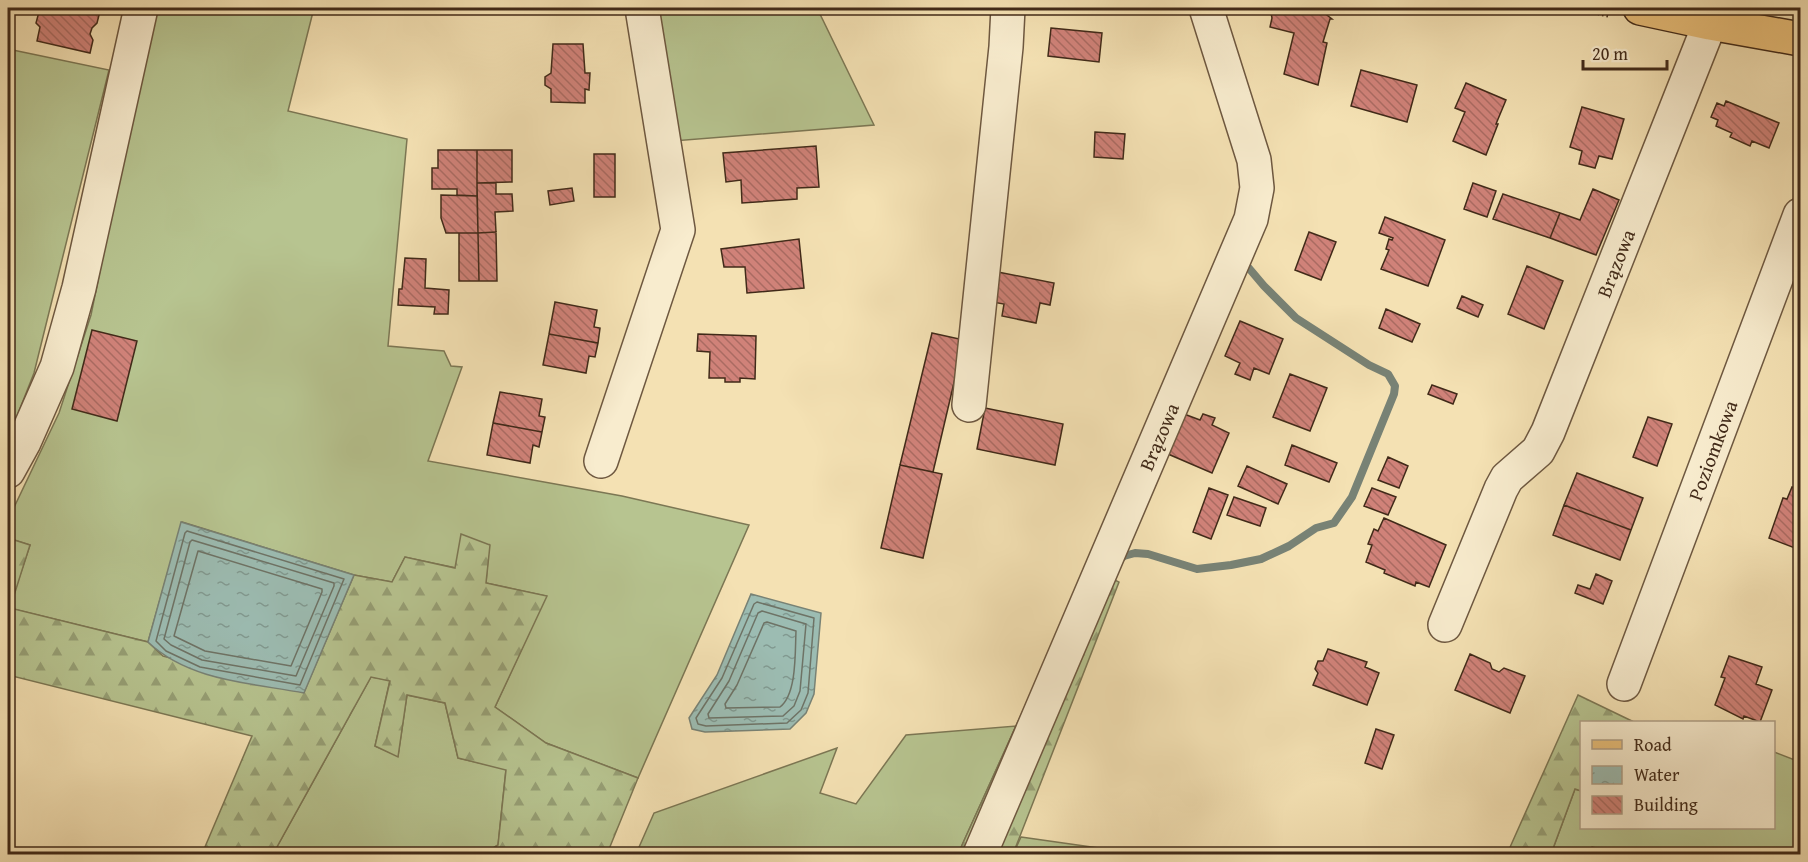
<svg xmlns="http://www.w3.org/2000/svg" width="1808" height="862" font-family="'Gentium Book Plus',serif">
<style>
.grass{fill:#b7c490;stroke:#7c7754;stroke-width:1.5}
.forest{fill:url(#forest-firs);stroke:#7c7754;stroke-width:1.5}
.water{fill:url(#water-ripples);stroke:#788275;stroke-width:1.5}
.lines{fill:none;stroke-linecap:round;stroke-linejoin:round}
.shore{stroke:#6e7366;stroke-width:1.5}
.stream{stroke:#788275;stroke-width:8}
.building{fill:url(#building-back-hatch);stroke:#412a19;stroke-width:1.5}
.minor-casing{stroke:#6e5840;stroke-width:36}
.major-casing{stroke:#412a19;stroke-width:36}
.path{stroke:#412a19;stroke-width:4;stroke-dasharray:1.5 3;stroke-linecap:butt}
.minor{stroke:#f8ecce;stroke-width:33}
.major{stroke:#eac07a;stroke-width:33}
.labels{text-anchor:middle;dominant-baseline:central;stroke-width:5;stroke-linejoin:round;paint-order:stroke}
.street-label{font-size:20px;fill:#412a19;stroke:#f8ecce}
</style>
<defs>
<pattern id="forest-firs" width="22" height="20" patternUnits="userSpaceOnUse" patternTransform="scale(1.5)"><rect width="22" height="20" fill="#b7c490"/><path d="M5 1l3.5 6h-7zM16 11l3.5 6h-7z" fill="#969f75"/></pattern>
<pattern id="water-ripples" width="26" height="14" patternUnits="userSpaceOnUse" patternTransform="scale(1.5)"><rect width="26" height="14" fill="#9cbcb2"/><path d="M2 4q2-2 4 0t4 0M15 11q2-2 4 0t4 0" fill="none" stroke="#819990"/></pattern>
<pattern id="building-back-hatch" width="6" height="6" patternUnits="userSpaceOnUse" patternTransform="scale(1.5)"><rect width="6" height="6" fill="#d08279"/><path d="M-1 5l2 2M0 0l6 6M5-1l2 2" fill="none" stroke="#aa6b62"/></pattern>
</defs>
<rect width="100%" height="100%" fill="#f4e1b3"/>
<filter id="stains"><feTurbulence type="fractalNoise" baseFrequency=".00333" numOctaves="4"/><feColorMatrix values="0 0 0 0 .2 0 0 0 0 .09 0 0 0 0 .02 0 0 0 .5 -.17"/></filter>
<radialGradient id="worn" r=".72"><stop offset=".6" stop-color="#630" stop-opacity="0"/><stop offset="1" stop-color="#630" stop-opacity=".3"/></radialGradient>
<path class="grass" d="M 153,8 L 314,8 L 288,111 L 407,139 L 388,346 L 444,351 L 451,366 L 462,367 L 428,461 L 622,496 L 749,525 L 638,778 L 546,743 L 495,707 L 546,596 L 486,583 L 489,545 L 456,568 L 405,557 L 392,582 L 354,575 L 182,522 L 148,642 L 9,608 L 30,545 L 8,538 L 8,520 L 59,413 L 91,315 Z
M 653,8 L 817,8 L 874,125 L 673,141 Z
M 8,49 L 109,70 L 34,373 L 8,439 Z
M 371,677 L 390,680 L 375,746 L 398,756 L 407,695 L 445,703 L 458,758 L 506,769 L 498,845 L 484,854 L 273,854 Z
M 1016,726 L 958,854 L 636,854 L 654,813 L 837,748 L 820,793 L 856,804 L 906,735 Z
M 1774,752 L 1800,762 L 1800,854 L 1621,854 L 1592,847 L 1589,854 L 1551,854 L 1575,789 L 1581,791 L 1582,828 L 1774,828 Z
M 1021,837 L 1141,854 L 1013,854 Z"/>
<path class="forest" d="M 461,534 L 490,545 L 486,583 L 547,596 L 495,707 L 546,743 L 638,778 L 607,854 L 484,854 L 498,845 L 506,770 L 458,758 L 445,703 L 407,695 L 398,757 L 375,746 L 390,681 L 371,677 L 273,854 L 202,854 L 252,736 L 8,675 L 8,538 L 30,545 L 10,608 L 148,642 L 163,656 L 304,692 L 354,575 L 392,582 L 405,557 L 455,568 Z
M 1088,567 L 1119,582 L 1013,854 L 958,854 Z
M 1578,695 L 1634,722 L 1582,722 L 1581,791 L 1575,789 L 1551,854 L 1507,854 Z"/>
<path class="water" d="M 181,522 L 354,575 L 304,693 C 251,683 189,681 148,642 Z
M 751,594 L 821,613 L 814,694 L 806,713 L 790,729 L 705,732 L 692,729 L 689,718 L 717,675 Z"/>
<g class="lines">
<path class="shore" d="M 187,531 L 344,579 L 300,685 L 200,667 L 166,651 L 156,641 L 185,533 Z
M 192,540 L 334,583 L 334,586 L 296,676 L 202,660 L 171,645 L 164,639 L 190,542 Z
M 198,551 L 322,589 L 322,592 L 291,666 L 205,651 L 174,636 Z
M 757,602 L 814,618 L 808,693 L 801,710 L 787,723 L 706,726 L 698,724 L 696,718 L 722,678 L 754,604 Z
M 762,611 L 806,624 L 800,691 L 794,706 L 783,716 L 709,718 L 708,714 L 729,681 L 758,613 Z
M 767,622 L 796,631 C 795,652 797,694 780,707 L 726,708 L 725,704 L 737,685 L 764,623 Z"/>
<path class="stream" d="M 1116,562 L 1124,556 L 1135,553 L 1148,554 L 1197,569 L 1231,565 L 1261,559 L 1289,546 L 1316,528 L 1334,523 L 1352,497 L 1394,394 L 1395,386 L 1388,374 L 1369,365 L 1296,318 L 1264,286 L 1242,260"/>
</g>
<path class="building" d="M 40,8 L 86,8 L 100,11 L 97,23 L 92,28 L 90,34 L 93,40 L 90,53 L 37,41 L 40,27 L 36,23 Z
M 1270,8 L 1319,8 L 1319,9 L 1332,19 L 1330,19 L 1323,42 L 1327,43 L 1318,85 L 1284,74 L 1294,33 L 1270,27 L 1272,18 Z
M 1051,28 L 1102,33 L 1099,62 L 1048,56 Z
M 553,44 L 583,44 L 585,73 L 590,73 L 589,90 L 585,89 L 585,103 L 551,102 L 551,89 L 545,85 L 545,77 L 551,73 Z
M 1361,70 L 1417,85 L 1407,122 L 1351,106 Z
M 1466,83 L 1506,100 L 1496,124 L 1498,124 L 1486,155 L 1453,141 L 1465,112 L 1455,108 Z
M 1726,101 L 1779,123 L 1769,148 L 1752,141 L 1750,146 L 1730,137 L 1732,133 L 1716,126 L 1718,120 L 1711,117 L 1717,103 L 1724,106 Z
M 1582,107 L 1624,119 L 1612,159 L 1599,156 L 1595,168 L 1579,164 L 1582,151 L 1570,147 Z
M 1095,132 L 1125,134 L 1123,159 L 1094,157 Z
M 816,146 L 819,187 L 797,188 L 797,199 L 742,203 L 741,180 L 726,182 L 723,153 Z
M 438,150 L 477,150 L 477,196 L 457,195 L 457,189 L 432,189 L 432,168 L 438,168 Z
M 477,150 L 512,150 L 512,182 L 477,183 Z
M 594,154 L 615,154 L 615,197 L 594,197 Z
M 477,183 L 496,183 L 496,194 L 512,194 L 513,211 L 495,212 L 496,232 L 478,233 Z
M 1473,183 L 1496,191 L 1487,217 L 1464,209 Z
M 572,188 L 574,201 L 550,205 L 548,191 Z
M 1593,189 L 1619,200 L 1596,255 L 1550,238 L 1560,213 L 1580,220 Z
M 1503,194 L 1560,213 L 1550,238 L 1493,219 Z
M 441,195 L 477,196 L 478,233 L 446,233 L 441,218 Z
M 1385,217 L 1445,240 L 1428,286 L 1381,269 L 1389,250 L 1386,249 L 1389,239 L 1392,240 L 1393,238 L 1379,233 Z
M 496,232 L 497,281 L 479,281 L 478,233 Z
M 1309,232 L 1336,242 L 1321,280 L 1295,270 Z
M 459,233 L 478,233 L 479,281 L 459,281 Z
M 799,239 L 804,288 L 747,293 L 745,267 L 724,267 L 721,249 Z
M 405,258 L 426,259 L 425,288 L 449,290 L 448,314 L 434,314 L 435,307 L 398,305 L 399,289 L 402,289 Z
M 1527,266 L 1563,281 L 1544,329 L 1508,314 Z
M 993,271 L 1054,283 L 1050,305 L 1040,303 L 1036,323 L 1002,316 L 1004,304 L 987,301 Z
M 1462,296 L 1483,305 L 1478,317 L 1457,308 Z
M 555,302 L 597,310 L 594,327 L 600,328 L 598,343 L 549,334 Z
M 1386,309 L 1420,324 L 1412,342 L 1379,328 Z
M 1240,321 L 1283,339 L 1269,374 L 1254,368 L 1250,380 L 1235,374 L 1240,363 L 1225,356 Z
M 92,330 L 137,341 L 117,421 L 72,409 Z
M 932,333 L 964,340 L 933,472 L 900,465 Z
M 549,334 L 598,343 L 595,357 L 589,356 L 586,373 L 543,365 Z
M 698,334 L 756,336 L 755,379 L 740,378 L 740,382 L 725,382 L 725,378 L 709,378 L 710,352 L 697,351 Z
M 1290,374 L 1327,388 L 1310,431 L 1273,417 Z
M 1432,385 L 1457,394 L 1453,404 L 1428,394 Z
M 500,392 L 542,399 L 539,416 L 545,417 L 542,432 L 493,423 Z
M 985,408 L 1063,424 L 1055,465 L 977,449 Z
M 1184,414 L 1200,420 L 1203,414 L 1215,418 L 1212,425 L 1229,433 L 1212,473 L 1168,454 Z
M 1648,417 L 1672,424 L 1657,466 L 1633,457 Z
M 493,423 L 542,432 L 539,447 L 533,445 L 530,463 L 487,455 Z
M 1292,445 L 1337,463 L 1329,482 L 1285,465 Z
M 1388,457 L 1408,466 L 1399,488 L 1378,480 Z
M 900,465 L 942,474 L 923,558 L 881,548 Z
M 1247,466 L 1287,484 L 1278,504 L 1238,486 Z
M 1577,473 L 1643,498 L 1631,530 L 1564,505 Z
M 1792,487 L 1800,490 L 1800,550 L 1769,538 L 1783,498 L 1787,499 Z
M 1209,488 L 1228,495 L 1211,539 L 1193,532 Z
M 1372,488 L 1396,497 L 1388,515 L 1364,506 Z
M 1234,497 L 1266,508 L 1260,526 L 1227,515 Z
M 1564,505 L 1631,530 L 1620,560 L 1553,535 Z
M 1384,518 L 1446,545 L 1429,587 L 1416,582 L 1415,586 L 1384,573 L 1385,570 L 1366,562 L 1372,545 L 1368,544 L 1374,529 L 1378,531 Z
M 1596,574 L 1612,581 L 1603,604 L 1575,593 L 1578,585 L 1590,589 Z
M 1328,649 L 1367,662 L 1365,667 L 1379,673 L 1367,705 L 1313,685 L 1318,673 L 1315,669 L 1318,661 L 1323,661 Z
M 1470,654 L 1490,663 L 1492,669 L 1499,672 L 1504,668 L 1525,676 L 1510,713 L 1455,690 Z
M 1729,656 L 1762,667 L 1756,684 L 1772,690 L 1760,722 L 1744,716 L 1743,719 L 1715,705 L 1725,678 L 1721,677 Z
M 1376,729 L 1394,735 L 1382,769 L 1365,763 Z"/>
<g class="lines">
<defs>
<g id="minor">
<path d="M 969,405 L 1006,47 L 1008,8"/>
<path d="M 601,461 L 678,230 L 642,8"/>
<path d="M 8,471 L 24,442 L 57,367 L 79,288 L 141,8"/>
<path id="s1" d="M 1445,625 L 1501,489 L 1507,478 L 1538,451 L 1548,432 L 1710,23"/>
<path id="s2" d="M 1624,684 L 1800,215"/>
<path id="s3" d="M 980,854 L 1251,219 L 1257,188 L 1254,160 L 1206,8"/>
</g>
<path id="major" d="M 1640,8 L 1710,23 L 1800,39"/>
</defs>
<use href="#minor" class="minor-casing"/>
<use href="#major" class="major-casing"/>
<path class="path" d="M 1576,8 L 1610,16"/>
<use href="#minor" class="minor"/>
<use href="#major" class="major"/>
</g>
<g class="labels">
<g class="street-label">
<text stroke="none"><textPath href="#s1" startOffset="404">Brązowa</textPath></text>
<text stroke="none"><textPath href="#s3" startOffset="454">Brązowa</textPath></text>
<text stroke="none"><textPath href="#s2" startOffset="250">Poziomkowa</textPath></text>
</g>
</g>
<rect width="1808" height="862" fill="none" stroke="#f4e1b3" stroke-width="30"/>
<rect x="9" y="9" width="1790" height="844" fill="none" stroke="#412a19" stroke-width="3"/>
<rect x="15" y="15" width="1778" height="832" fill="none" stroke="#412a19" stroke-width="1.5"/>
<rect x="1580" y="721" width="195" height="108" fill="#f8ecce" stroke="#af9e86" stroke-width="1.5"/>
<rect x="1592" y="740" width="30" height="9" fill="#eac07a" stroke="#af9e86" stroke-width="1.5"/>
<text x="1634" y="751" font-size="18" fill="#412a19">Road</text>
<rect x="1592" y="766" width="30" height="18" fill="url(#water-ripples)" stroke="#af9e86" stroke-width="1.5"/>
<text x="1634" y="781" font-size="18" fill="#412a19">Water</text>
<rect x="1592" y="796" width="30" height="18" fill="url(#building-back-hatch)" stroke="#af9e86" stroke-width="1.5"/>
<text x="1634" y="811" font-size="18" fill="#412a19">Building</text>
<path d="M1583 60v9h84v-9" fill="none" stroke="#412a19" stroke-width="3"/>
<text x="1592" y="60" font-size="18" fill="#412a19" stroke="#f8ecce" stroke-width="4.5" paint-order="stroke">20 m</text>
<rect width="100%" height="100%" filter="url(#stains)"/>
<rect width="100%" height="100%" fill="url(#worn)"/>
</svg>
